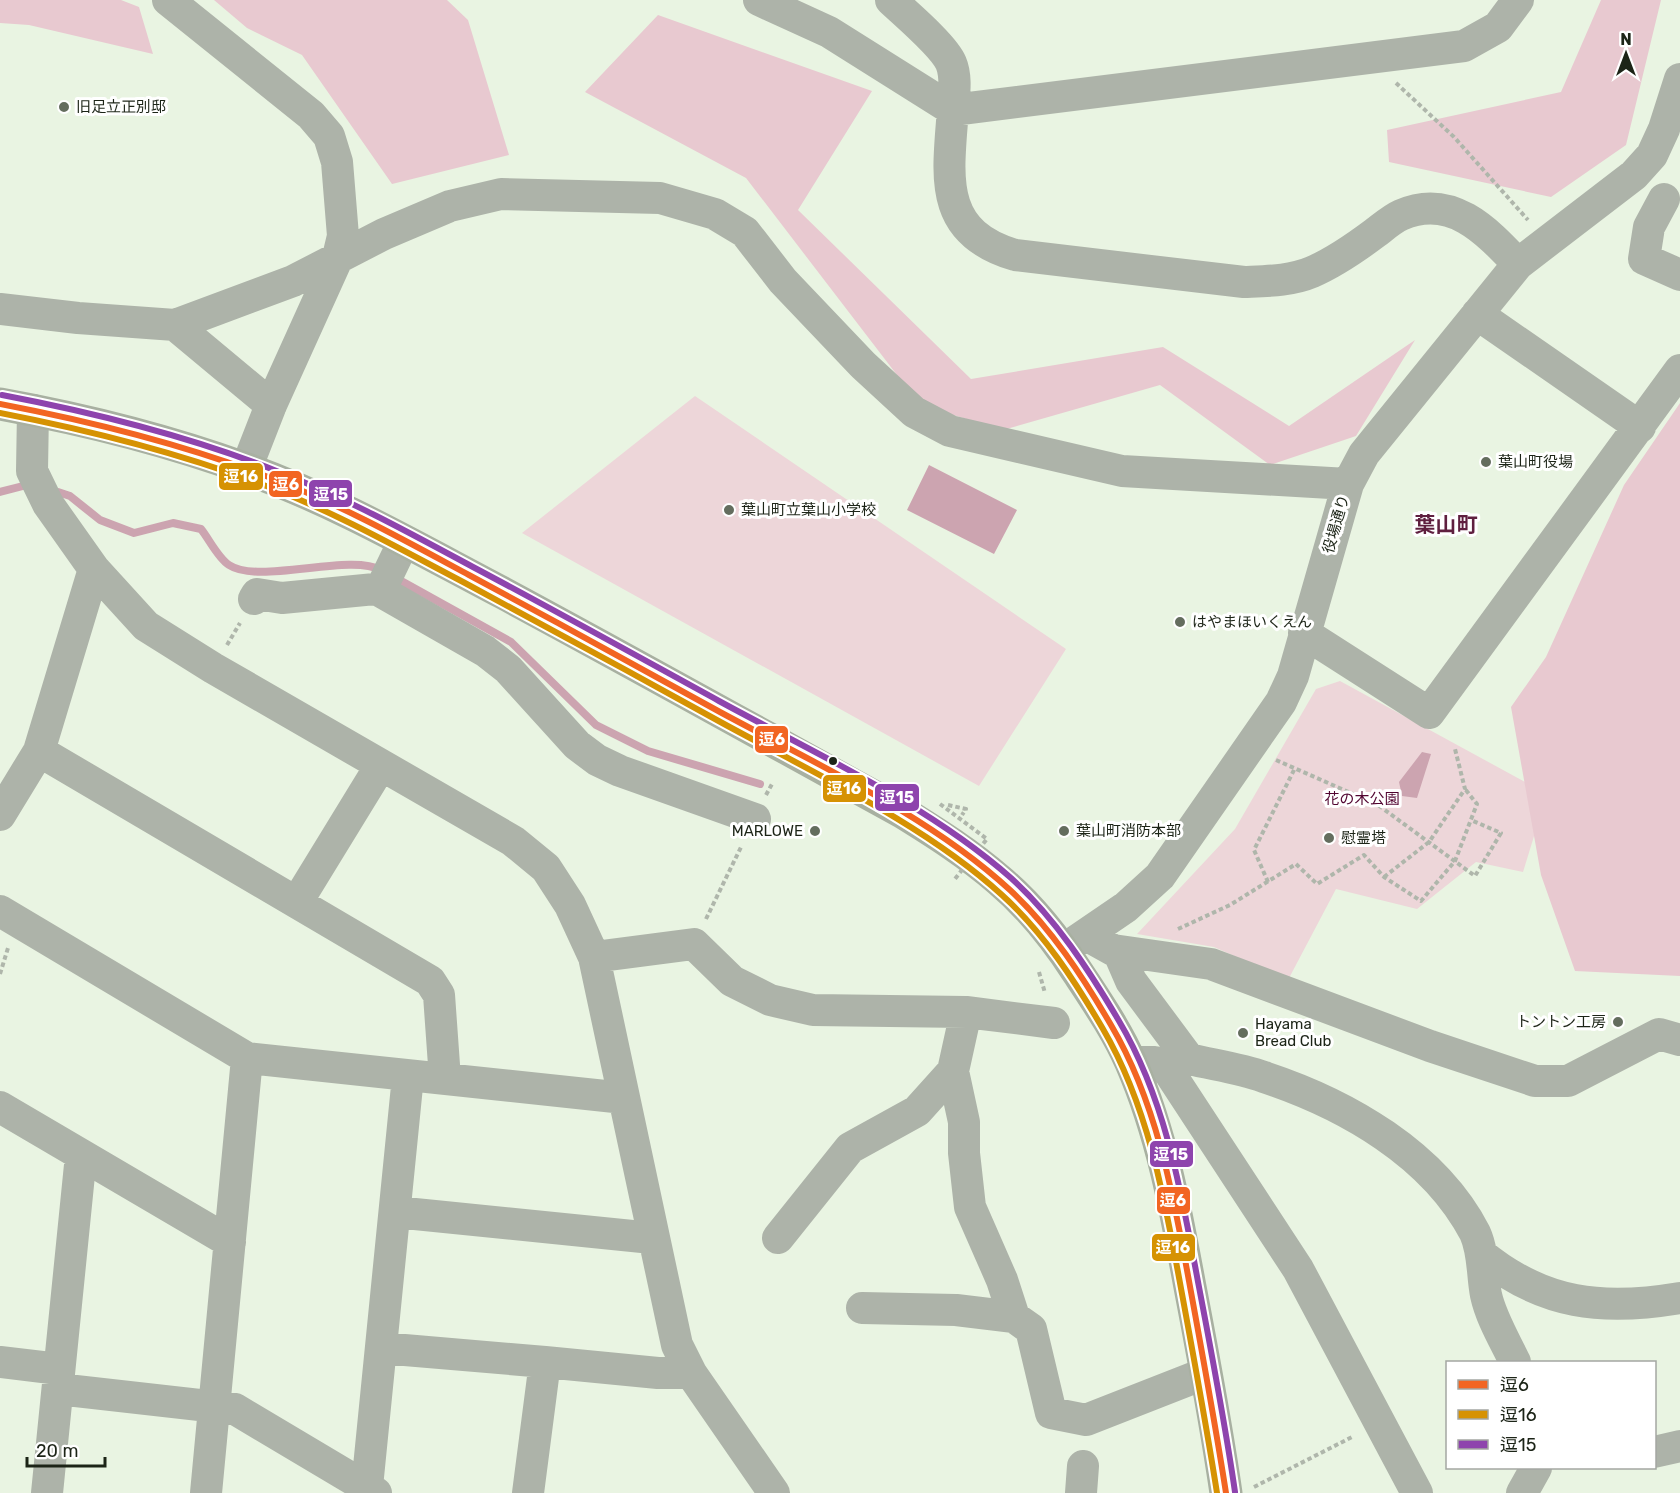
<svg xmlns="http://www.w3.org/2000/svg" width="1680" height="1493" font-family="Rubik,'Noto Sans JP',sans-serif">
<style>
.green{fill:#edd6d9}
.forest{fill:#e8c9d0}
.water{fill:#cca4b0}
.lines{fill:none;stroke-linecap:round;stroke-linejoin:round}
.stream{stroke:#cca4b0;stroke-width:8}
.path{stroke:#afb6ab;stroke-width:4;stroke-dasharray:4.5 3;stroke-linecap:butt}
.minor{stroke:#adb3a9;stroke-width:32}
.highway{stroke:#a8b0a1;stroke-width:33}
.path-bridge{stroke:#afb6ab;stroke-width:4;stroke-dasharray:4.5 3;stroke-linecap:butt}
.bus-1-casing{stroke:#fff;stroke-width:10}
.bus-2-casing{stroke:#fff;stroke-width:10}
.bus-3-casing{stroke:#fff;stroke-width:10}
.bus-1{stroke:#f26522;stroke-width:6}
.bus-2{stroke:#d69203;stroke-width:6}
.bus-3{stroke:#8e44ad;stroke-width:6}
.poi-dot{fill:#646d5e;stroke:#fff;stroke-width:2}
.bus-dot{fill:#1c2417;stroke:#fff;stroke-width:2}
.labels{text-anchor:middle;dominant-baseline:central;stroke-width:6;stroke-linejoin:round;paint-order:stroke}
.poi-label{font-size:15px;fill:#1c2417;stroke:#fff;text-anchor:start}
.street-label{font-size:15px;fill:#1c2417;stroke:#fff}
.park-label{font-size:15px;fill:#510430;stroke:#fff}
.district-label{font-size:21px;font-weight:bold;fill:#5f1f3f;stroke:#fff}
.line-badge{stroke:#fff;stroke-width:2}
.badge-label{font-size:16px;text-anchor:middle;font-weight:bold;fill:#fff}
</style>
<rect width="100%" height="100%" fill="#e9f4e2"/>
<path class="green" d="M 695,396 L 1066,649 L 979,786 L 522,533 Z
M 1340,681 L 1547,794 L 1523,872 L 1476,862 L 1417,909 L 1336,889 L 1288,980 L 1214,947 L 1137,934 L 1235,829 L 1316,689 Z"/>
<path class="forest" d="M 0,0 L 121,0 L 139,7 L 153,54 L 29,25 L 0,23 Z
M 214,0 L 447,0 L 468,20 L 509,155 L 392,184 L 302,55 L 247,28 Z
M 1601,0 L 1661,0 L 1626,145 L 1551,197 L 1389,162 L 1387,130 L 1561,92 Z
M 658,15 L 872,91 L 798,210 L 971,379 L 1163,347 L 1289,426 L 1415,340 L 1356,436 L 1270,465 L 1160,385 L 1003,430 L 920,405 L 746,178 L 585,92 Z
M 1680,403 L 1680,976 L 1575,971 L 1541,875 L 1511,707 L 1546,657 L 1624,485 Z"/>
<path class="water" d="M 929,465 L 1017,510 L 994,554 L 907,510 Z
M 1422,752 L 1431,754 L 1417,798 L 1402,796 L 1399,782 Z"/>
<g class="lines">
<path class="stream" d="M 0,492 L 23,486
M 58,492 L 70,496 L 100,520 L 134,533 L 173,523 L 201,529 C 209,539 218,558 229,565 C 259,585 349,553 381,570
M 394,577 L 511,642 L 596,725 L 648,751 L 760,784"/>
<path class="path" d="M 1396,83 L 1454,137 L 1528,220
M 227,645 L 240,623
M 1276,760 L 1378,805 L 1475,876 L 1501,833 L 1471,820
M 766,795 L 772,784
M 948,805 L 966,809 L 962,815
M 1384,877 L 1429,842 L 1465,789 L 1455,749
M 1268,882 L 1254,850 L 1295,768
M 706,919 L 742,845
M 1178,929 L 1230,905 L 1296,864 L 1317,884 L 1364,855 L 1384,877 L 1421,901 L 1455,861 L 1477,804 L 1465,789
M 1039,972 L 1045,993
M 0,974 L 8,948
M 1254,1487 L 1354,1436"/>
<path class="minor" d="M 168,0 L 311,115 L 329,136 L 337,162 L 343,236 L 338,257 L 271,405 L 246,469
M 759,0 L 829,32 L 953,110 L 1464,46 L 1498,27 L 1518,0
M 891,0 C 906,14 944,46 951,63 C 957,77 954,95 953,109 C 948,176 937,232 1015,255 L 1244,282 C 1267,281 1291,281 1312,272 C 1335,262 1355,248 1375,233 C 1383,227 1392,219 1401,215 C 1451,193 1486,230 1518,264
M 1664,199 L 1649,227 L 1644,259 L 1680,275
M 0,309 L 78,318 L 175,325 L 271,405
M 1477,314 L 1640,427
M 175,325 L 293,281 L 384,234 L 450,206 L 501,194 L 660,198 L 715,214 L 745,232 L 783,281 L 863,365 L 914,412 L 950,431 L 1122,471 L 1348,484
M 33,410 L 32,471 L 48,504 L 94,569 L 146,626 L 213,668 L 513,841 L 546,868 L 570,905 L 594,957 L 677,1345 L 691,1373 L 774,1493
M 404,541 L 380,591 L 485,651 L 508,669 L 577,745 L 597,760 L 620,771 L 755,819
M 254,599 L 257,594 L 282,598 L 375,589 L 380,591
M 1304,633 L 1429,713 L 1680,370
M 39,751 L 430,981 L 439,995 L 445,1079
M 0,815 L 39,751 L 94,569
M 297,902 L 381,765
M 0,911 L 247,1058 L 624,1098
M 1086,935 L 1113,950 L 1211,964 L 1430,1046 L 1535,1081 L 1568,1081 L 1659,1034 L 1680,1040
M 1063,950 L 1126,907 L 1160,876 L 1281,702 L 1293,676 L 1348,484 L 1364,454 L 1518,264 L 1634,175 L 1652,155 L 1664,129 L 1680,79
M 1118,951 L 1131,981 L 1189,1059 C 1214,1065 1240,1068 1264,1077 C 1346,1104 1434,1154 1475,1233 C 1484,1253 1482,1275 1486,1295 C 1491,1318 1505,1341 1515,1362
M 594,957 L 694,944 L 732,981 L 770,1000 L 813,1010 L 966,1012 L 1054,1023
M 1131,1062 L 1155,1062 L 1169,1072 L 1298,1269 L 1417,1493
M 953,1071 L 964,1122 L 964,1153 L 970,1207 L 1002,1280 L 1014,1317
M 0,1107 L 230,1242
M 395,1212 L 652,1238
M 778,1238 L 850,1148 L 917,1111 L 953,1071 L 966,1012
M 1481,1254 C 1543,1305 1603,1311 1680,1298
M 862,1308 L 956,1310 L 1014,1317 L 1031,1329 L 1051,1413 L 1086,1420 L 1206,1373
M 381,1348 L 545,1362
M 0,1362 L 59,1369
M 58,1389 L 235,1409 L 376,1493
M 1654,1452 L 1680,1446
M 367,1487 L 408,1076
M 47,1493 L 81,1155
M 206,1493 L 247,1058
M 528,1493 L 545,1362 L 658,1373 L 691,1373
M 1081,1493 L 1083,1466
M 1522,1493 L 1536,1468"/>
<path class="highway" d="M 0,404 C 83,419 167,440 247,469 C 336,501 419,549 503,593 C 637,665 769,739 902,812 C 936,833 969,854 999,880 C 1030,906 1056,939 1078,973 C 1097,1002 1117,1031 1131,1063 C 1162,1134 1176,1211 1190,1287 C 1203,1355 1216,1424 1226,1493"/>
<path class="path-bridge" d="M 940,804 L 987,839 L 954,880"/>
<defs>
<path id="bus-1" d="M 0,404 C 94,422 187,445 276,480 C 343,506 406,541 469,575 C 553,620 637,666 720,712 C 816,764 930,816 1010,890 C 1051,928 1083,977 1111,1025 C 1157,1103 1173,1194 1189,1281 C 1202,1352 1215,1422 1226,1493"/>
<path id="bus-2" d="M 0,413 C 93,431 185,454 274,489 C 340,515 402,550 465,583 C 549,628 632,673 715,719 C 809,771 922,822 1002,895 C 1043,932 1075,981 1103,1029 C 1148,1106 1164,1196 1180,1283 C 1193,1353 1206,1423 1217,1493"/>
<path id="bus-3" d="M 2,395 C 96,413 190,436 279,472 C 346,498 410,533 473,567 C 556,611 637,656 719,701 C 816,754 927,804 1011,878 C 1055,918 1089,970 1119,1021 C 1167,1102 1182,1197 1199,1287 C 1212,1355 1225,1423 1235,1492"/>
</defs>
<use href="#bus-1" class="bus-1-casing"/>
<use href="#bus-2" class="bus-2-casing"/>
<use href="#bus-3" class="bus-3-casing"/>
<use href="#bus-1" class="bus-1"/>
<use href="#bus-2" class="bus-2"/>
<use href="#bus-3" class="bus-3"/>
</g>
<g class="poi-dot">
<circle cx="64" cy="107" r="6"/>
<circle cx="1486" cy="462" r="6"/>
<circle cx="729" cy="510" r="6"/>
<circle cx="1180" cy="622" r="6"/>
<circle cx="815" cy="831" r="6"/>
<circle cx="1064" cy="831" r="6"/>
<circle cx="1329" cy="838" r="6"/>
<circle cx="1618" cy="1022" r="6"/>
<circle cx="1243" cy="1033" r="6"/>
</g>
<circle class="bus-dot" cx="833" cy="761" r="5"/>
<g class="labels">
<g class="poi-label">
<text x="76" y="107">旧足立正別邸</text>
<text x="1498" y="462">葉山町役場</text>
<text x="741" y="510">葉山町立葉山小学校</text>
<text x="1192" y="622">はやまほいくえん</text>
<text x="803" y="831" text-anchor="end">MARLOWE</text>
<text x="1076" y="831">葉山町消防本部</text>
<text x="1341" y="838">慰霊塔</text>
<text x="1606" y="1022" text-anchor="end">トントン工房</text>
<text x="1255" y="1024">Hayama<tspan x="1255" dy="17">Bread Club</tspan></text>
</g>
<g class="street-label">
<text transform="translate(1336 524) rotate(-74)">役場通り</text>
</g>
<g class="park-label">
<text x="1362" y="799">花の木公園</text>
</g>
<g class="district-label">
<text x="1446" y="524">葉山町</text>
</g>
</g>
<g class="line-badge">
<rect x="218" y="462" width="46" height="29" rx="6" fill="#d69203"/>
<rect x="268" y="470" width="35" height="28" rx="6" fill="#f26522"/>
<rect x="308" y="479" width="45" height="29" rx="6" fill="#8e44ad"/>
<rect x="754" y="725" width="35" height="29" rx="6" fill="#f26522"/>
<rect x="822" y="774" width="45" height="29" rx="6" fill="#d69203"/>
<rect x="874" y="783" width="46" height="29" rx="6" fill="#8e44ad"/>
<rect x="1149" y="1140" width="45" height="28" rx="6" fill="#8e44ad"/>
<rect x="1156" y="1186" width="35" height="29" rx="6" fill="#f26522"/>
<rect x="1151" y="1233" width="45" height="29" rx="6" fill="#d69203"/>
</g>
<g class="badge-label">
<text x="241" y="482">逗16</text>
<text x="286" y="490">逗6</text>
<text x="331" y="500">逗15</text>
<text x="772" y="745">逗6</text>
<text x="844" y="794">逗16</text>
<text x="897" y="803">逗15</text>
<text x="1171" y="1160">逗15</text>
<text x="1173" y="1206">逗6</text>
<text x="1173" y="1253">逗16</text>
</g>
<rect x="1446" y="1361" width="210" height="108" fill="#ffffff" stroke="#a4a7a2" stroke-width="1.5"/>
<rect x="1458" y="1380" width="30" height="9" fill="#f26522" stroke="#a4a7a2" stroke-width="1.5"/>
<text x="1500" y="1391" font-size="18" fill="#1c2417">逗6</text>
<rect x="1458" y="1410" width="30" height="9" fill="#d69203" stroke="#a4a7a2" stroke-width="1.5"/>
<text x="1500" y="1421" font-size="18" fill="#1c2417">逗16</text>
<rect x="1458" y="1440" width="30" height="9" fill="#8e44ad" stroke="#a4a7a2" stroke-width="1.5"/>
<text x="1500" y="1451" font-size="18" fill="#1c2417">逗15</text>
<g transform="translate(1626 54)" stroke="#ffffff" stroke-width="4.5" paint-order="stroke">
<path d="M0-4.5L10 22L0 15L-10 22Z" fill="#1c2417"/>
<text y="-9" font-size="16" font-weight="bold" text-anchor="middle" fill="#1c2417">N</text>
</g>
<path d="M27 1457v9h78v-9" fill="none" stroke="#1c2417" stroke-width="3"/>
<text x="36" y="1457" font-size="18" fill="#1c2417" stroke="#ffffff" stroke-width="4.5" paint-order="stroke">20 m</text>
</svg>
